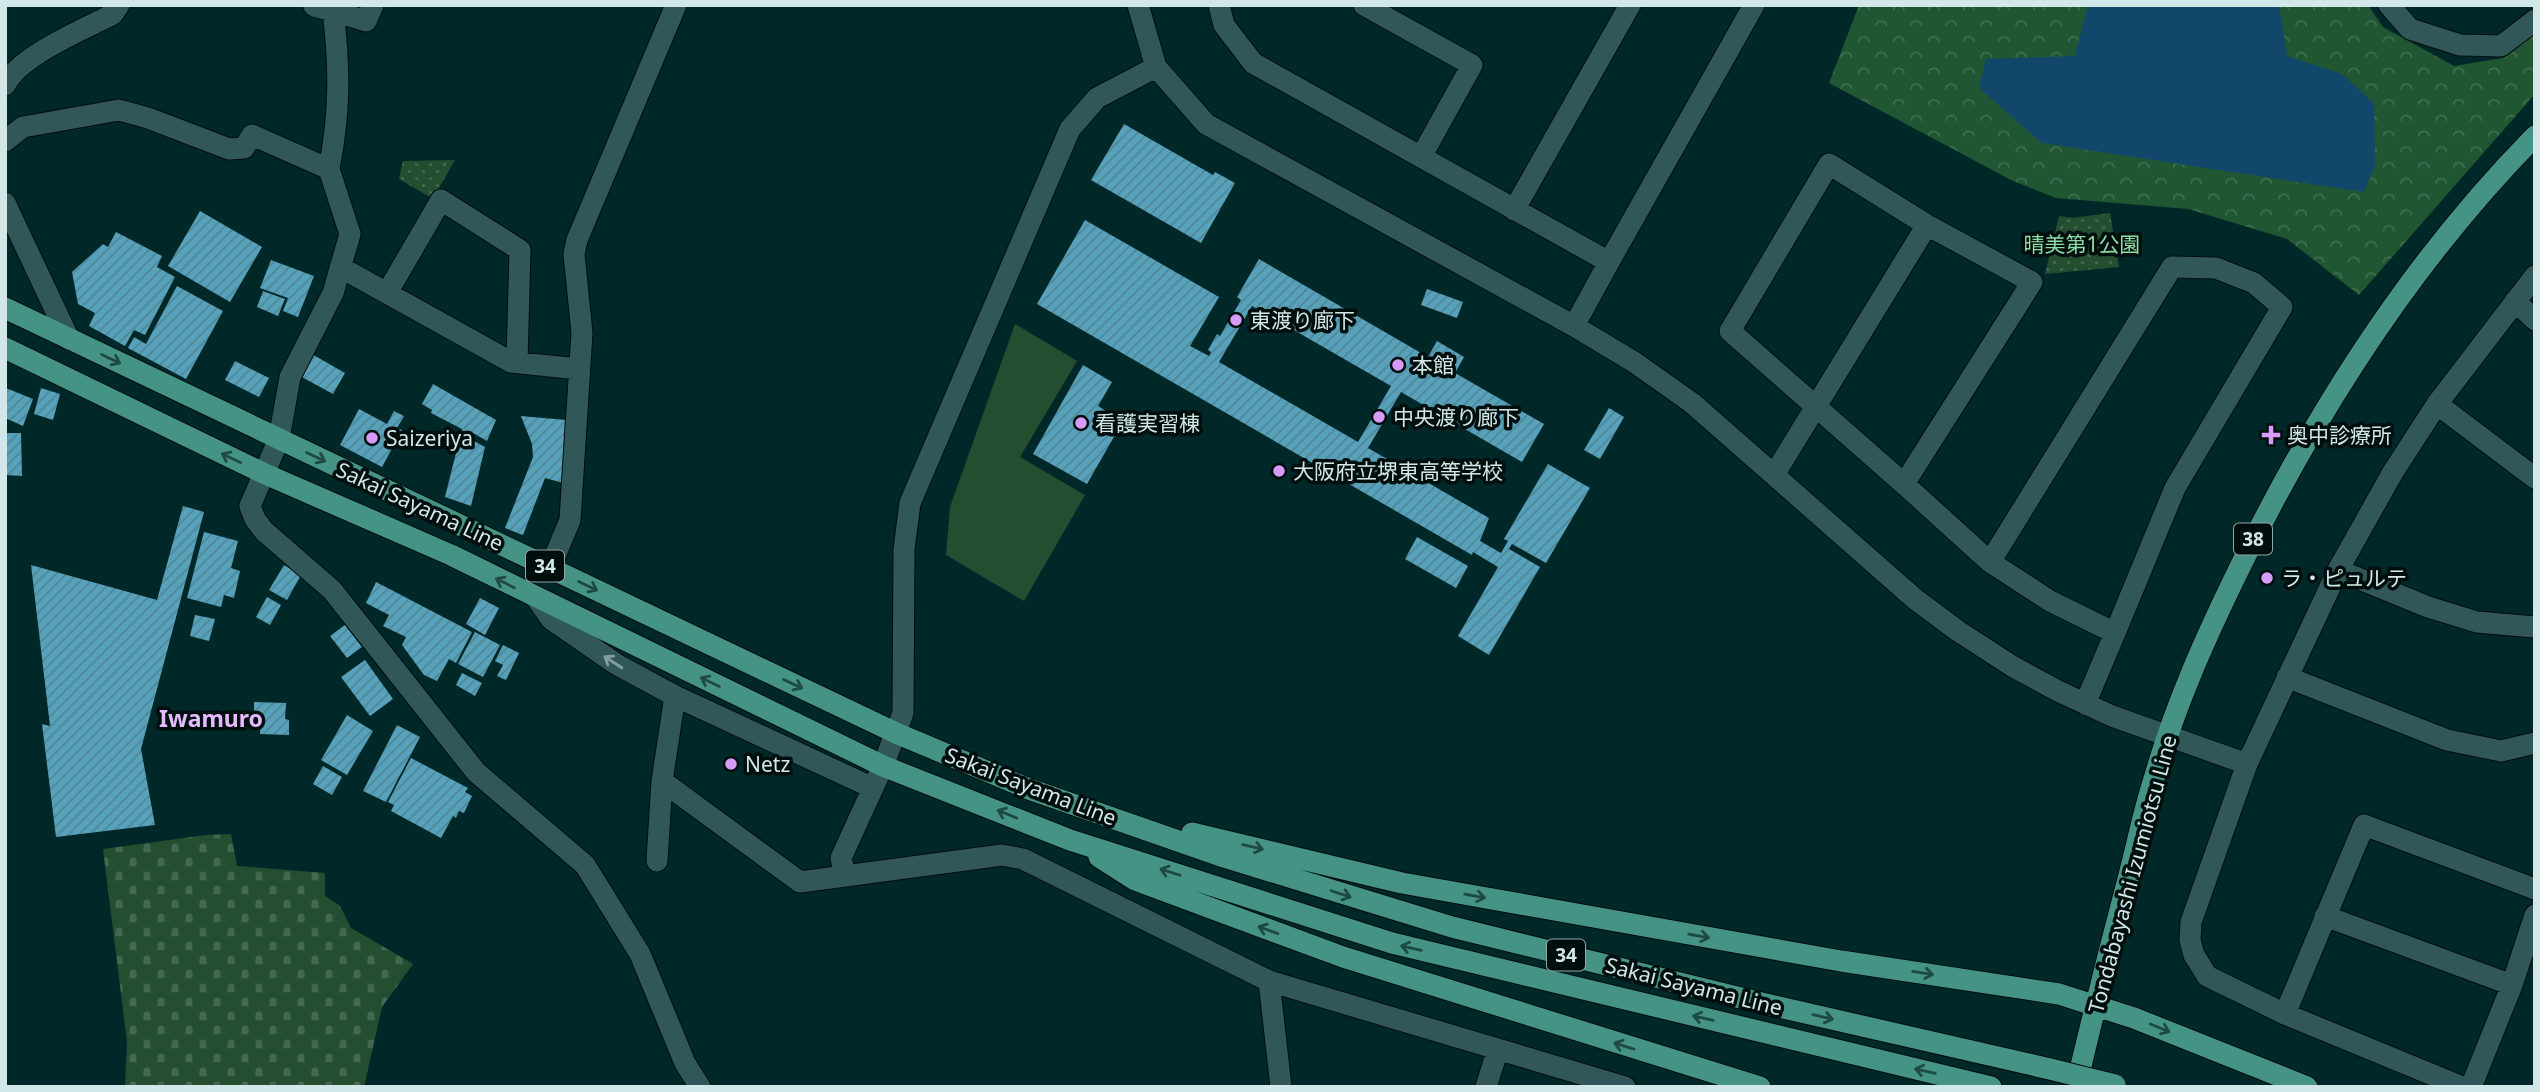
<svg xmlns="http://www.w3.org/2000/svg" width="2540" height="1092" font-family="'Noto Sans','Noto Sans JP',sans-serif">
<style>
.grass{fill:url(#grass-dots)}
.forest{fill:url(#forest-crowns)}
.cemetery{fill:url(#cemetery-stones)}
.pitch{fill:#254e31}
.water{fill:#11476b}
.building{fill:url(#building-hatch);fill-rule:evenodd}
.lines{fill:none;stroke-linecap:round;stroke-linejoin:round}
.minor-casing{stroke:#000e0f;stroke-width:23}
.major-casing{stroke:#000e0f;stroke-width:23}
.minor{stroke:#315758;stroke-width:21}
.major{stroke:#449384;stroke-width:21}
.major-bridge-casing{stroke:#000e0f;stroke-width:23;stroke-linecap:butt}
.major-bridge{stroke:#449384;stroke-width:21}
.oneway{stroke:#1f4a43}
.oneway2{stroke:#829fa0}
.poi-dot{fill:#d79bf9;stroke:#010e0e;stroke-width:2.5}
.labels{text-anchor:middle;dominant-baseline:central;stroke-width:7;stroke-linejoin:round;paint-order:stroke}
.shield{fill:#010e0e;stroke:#93a6a6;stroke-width:2}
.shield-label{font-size:19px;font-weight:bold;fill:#d2e7e7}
.park-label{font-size:21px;fill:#8ddca3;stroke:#010e0e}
.poi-label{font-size:21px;fill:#d2e7e7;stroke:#010e0e;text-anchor:start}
.street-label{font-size:21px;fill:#d2e7e7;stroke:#010e0e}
.neighbourhood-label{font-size:23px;font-weight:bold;fill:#e4bafc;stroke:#010e0e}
</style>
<defs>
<pattern id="grass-dots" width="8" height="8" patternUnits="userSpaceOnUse" patternTransform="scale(1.75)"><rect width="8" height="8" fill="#254e31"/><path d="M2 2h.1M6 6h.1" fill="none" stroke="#44684f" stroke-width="1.8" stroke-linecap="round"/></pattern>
<pattern id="forest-crowns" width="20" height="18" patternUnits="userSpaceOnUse" patternTransform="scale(1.75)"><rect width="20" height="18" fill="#205632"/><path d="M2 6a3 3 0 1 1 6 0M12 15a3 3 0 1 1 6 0" fill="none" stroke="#406e50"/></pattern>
<pattern id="cemetery-stones" width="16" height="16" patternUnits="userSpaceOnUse" patternTransform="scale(1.75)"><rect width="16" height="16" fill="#254e31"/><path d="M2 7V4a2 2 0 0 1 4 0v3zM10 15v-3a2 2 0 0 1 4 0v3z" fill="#44684f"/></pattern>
<pattern id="building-hatch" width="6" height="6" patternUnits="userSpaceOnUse" patternTransform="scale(1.75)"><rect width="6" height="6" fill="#57a2ba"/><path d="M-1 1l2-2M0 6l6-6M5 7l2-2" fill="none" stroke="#508697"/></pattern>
</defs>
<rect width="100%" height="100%" fill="#002829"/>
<path class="grass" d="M 455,160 L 437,191 L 434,190 L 430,197 L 399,179 L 403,161 Z
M 2110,213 L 2119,267 L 2045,274 L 2059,216 L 2073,218 Z"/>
<path class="forest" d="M 1859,5 L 2368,5 L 2383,27 L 2454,66 L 2503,58 L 2535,33 L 2535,94 L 2359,295 L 2287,239 L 2188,209 L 2056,198 L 2011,180 L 1829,83 Z"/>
<path class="cemetery" d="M 231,834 L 237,866 L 325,873 L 325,896 L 340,906 L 351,928 L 413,964 L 382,1007 L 364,1087 L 125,1087 L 127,1042 L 103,849 L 206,835 Z"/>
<path class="pitch" d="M 1015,324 L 1077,361 L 1020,457 L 1085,495 L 1024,601 L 946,555 L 950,507 Z"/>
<path class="water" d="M 2088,5 L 2279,5 L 2287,56 L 2342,74 L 2374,104 L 2375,165 L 2364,192 L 2042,143 L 1979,88 L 1986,59 L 2075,56 Z"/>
<path class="building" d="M 1124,124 L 1213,175 L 1215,172 L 1235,183 L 1201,243 L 1091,180 Z
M 200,211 L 262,247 L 230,302 L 168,266 Z
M 1085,220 L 1219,297 L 1190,346 L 1209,356 L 1211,352 L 1208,350 L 1217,334 L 1220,336 L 1241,300 L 1237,297 L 1259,259 L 1428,357 L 1437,341 L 1464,357 L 1455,373 L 1544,424 L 1522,462 L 1401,392 L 1368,448 L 1489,518 L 1480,541 L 1501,553 L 1508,541 L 1504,539 L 1548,464 L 1590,488 L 1546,563 L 1512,544 L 1509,549 L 1540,567 L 1489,655 L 1458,636 L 1498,567 L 1473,552 L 1472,555 L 1037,304 ZM 1252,306 L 1391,386 L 1358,442 L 1219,362 Z
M 116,232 L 162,256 L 157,267 L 175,277 L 145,335 L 134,330 L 125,346 L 89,326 L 95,313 L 78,304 L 72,272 L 103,244 L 108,247 Z
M 271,260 L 314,276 L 298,317 L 283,311 L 288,298 L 260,288 Z
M 177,286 L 223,311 L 186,379 L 128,348 L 134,337 L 146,344 Z
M 1427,289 L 1463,302 L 1457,318 L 1421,305 Z
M 263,291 L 285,299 L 278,316 L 257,307 Z
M 310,353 L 345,373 L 333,394 L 298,375 Z
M 235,361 L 269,378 L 259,397 L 225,380 Z
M 1083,365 L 1112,382 L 1098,406 L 1106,411 L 1102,418 L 1119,428 L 1087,484 L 1033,454 Z
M 433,384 L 496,420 L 487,441 L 473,433 L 470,439 L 485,447 L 471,506 L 445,497 L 462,429 L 431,413 L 432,410 L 422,404 Z
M 6,388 L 33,399 L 23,426 L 5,418 Z
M 41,388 L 60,394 L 53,420 L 34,414 Z
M 1609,408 L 1624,417 L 1600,459 L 1584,450 Z
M 359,409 L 387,424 L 394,411 L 404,416 L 397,428 L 402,430 L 382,467 L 340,445 Z
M 521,416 L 566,420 L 563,483 L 545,478 L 523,535 L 505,528 L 533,457 L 532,444 Z
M 6,433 L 21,433 L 22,476 L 6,475 Z
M 183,506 L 204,512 L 141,749 L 155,825 L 56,837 L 42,724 L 50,726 L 31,565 L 157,600 Z
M 204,532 L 238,541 L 231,568 L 240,571 L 234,598 L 224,595 L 221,607 L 187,598 Z
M 1417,537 L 1468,566 L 1456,588 L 1405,559 Z
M 284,565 L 301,575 L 287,600 L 269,590 Z
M 376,582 L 472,632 L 456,663 L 449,659 L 437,681 L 424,675 L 402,645 L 406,637 L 383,626 L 389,615 L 366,603 Z
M 267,597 L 281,605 L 270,625 L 256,617 Z
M 480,598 L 499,608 L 485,635 L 466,624 Z
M 195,615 L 215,619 L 209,641 L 190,636 Z
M 345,625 L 362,647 L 347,658 L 330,636 Z
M 475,632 L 500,645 L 483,677 L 458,664 Z
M 503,645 L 519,653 L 506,680 L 497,676 L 503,665 L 495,661 Z
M 365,660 L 393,699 L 370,716 L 341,677 Z
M 462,673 L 482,683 L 475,696 L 456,685 Z
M 254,702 L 286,703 L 285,719 L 289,720 L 289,735 L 260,734 L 261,719 L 254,718 Z
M 347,715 L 373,731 L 347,775 L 321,760 Z
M 397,725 L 420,737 L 386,802 L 363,791 Z
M 411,758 L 468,788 L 465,792 L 472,796 L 464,813 L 459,811 L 456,818 L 453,816 L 441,838 L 391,811 L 394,805 L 388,802 Z
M 323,766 L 342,777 L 332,795 L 313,784 Z"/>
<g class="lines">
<defs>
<path id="minor" d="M 1138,5 L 1156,67 L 1206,124 L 1574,326 L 1634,362 L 1692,403 L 1915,599 L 1958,631 L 2012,666 L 2058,691 L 2112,716 L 2247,764
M 1219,5 L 1224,25 L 1253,63 L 1609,262 L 1574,326
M 1364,5 L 1472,65 L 1421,157
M 2389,5 L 2410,29 L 2460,45 L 2501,46 L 2535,20
M 314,6 L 333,11 C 340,68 340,113 329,169
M 333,11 L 366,21 L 373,5
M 5,85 C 20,55 83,30 113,14 L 119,5
M 5,141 L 23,127 L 119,110 L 148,118 L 229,149 L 244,148 L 252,135 L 329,169 L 350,234 L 333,293 L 290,377 L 279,439 L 250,506 L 255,519 L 264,531 L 332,590 L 476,772 L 585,865 L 640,954 L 685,1063 L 700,1087
M 5,203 L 69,339
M 1514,210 L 1630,5
M 1609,262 L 1754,5
M 340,267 L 511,362 L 579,369
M 387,293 L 441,200 L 520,250 L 517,362
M 2515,301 L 2535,320
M 2437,404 L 2535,478
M 1774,475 L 1927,225
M 1904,484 L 2032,282 L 1927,225 L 1829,164 L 1730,331 L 1904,484 L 1990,562 L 2050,601 L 2115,633 L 2085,704
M 1990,562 L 2172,267 L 2216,268 L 2254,283 L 2282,307 L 2175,488 L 2115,633
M 550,568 L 570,520 L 582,333 L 574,254 L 577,240 L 676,5
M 2338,570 L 2428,607 L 2477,622 L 2535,627
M 537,599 L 551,619 L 616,664 L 675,696 L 873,788
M 2287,677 L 2447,740 L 2501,751 L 2535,743
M 675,696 L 662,781 L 800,882 L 1002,855 L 1023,859 L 1269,981 L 1625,1087
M 657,861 L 662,781
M 845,875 L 841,858 L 883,766 L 903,713 L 904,549 L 910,503 L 1070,129 L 1097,98 L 1156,67
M 2325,916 L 2512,985
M 1269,981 L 1281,1087
M 2285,1014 L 2364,825 L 2535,889
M 1486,1087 L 1498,1049
M 2462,1087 L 2285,1014 L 2207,976 L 2194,955 L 2190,940 L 2191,922 L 2247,764 L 2338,570 L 2393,472 L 2437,404 L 2535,276
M 2471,1087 L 2512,985 L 2535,915"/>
<path id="major" d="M 5,308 L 896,733 L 1029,789 L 1224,857 L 1452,927 L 1757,1002 L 2050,1069
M 5,348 L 263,473 L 451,555 L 883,766 L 1070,840 L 1392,943 L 1991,1087
M 1192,833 L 1402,883 L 1841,961 L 2059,994 L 2134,1018 L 2307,1087
M 1099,857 L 1135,880 L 1343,957 L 1760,1087
M 2076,1087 C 2092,1019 2109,951 2127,883 C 2136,849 2143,813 2154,779 C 2175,705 2207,634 2241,565 C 2317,410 2413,260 2535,136"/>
</defs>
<use href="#minor" class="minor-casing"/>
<use href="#major" class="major-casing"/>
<use href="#minor" class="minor"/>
<use href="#major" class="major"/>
<defs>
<path id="major-bridge" d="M 2050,1069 L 2115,1085"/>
</defs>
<use href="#major-bridge" class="major-bridge-casing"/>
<use href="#major-bridge" class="major-bridge"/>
</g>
<defs><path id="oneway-shaft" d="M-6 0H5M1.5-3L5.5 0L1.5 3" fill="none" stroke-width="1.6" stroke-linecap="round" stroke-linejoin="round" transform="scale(1.75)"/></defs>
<g class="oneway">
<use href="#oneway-shaft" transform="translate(111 359) rotate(26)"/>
<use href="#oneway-shaft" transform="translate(316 457) rotate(25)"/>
<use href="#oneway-shaft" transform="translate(231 458) rotate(-154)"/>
<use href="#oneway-shaft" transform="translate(505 583) rotate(-153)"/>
<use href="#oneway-shaft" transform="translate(588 586) rotate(26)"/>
<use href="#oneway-shaft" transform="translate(710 682) rotate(-154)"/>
<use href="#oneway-shaft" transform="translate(793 684) rotate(26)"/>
<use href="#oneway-shaft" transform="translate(1007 814) rotate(-158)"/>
<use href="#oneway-shaft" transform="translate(1253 847) rotate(13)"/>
<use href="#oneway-shaft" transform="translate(1170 872) rotate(-162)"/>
<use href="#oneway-shaft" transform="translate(1341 894) rotate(18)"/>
<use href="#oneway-shaft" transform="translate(1475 896) rotate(10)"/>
<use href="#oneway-shaft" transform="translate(1268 930) rotate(-160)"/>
<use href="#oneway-shaft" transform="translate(1699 936) rotate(10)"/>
<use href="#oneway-shaft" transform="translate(1411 948) rotate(-167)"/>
<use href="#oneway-shaft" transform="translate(1923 973) rotate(9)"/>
<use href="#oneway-shaft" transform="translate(1823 1017) rotate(13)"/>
<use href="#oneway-shaft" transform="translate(1703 1018) rotate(-167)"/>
<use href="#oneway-shaft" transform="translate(2160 1028) rotate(22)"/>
<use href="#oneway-shaft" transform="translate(1624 1046) rotate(-163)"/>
<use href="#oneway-shaft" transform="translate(1925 1071) rotate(-167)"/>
</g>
<use class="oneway2" href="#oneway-shaft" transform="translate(613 662) rotate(-147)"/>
<g class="poi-dot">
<circle cx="1236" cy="320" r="7"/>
<circle cx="1398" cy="365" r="7"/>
<circle cx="1379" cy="417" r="7"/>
<circle cx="1081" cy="423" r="7"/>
<path d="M2267.5 424.5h7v7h7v7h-7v7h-7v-7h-7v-7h7z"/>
<circle cx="372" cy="438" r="7"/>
<circle cx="1279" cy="471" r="7"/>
<circle cx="2267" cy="578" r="7"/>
<circle cx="731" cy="764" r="7"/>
</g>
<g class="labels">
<g class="shield">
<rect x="2234" y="523.5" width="38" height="31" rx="5"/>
<rect x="526" y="550.5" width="38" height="31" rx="5"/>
<rect x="1547" y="939.5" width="38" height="31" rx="5"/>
</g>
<g class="shield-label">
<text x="2253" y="539">38</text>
<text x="545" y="566">34</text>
<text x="1566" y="955">34</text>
</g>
<g class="park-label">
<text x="2082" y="244">晴美第1公園</text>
</g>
<g class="poi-label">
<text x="1250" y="320">東渡り廊下</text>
<text x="1412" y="365">本館</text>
<text x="1393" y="417">中央渡り廊下</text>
<text x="1095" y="423">看護実習棟</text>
<text x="2287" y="435">奥中診療所</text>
<text x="386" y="438">Saizeriya</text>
<text x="1293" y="471">大阪府立堺東高等学校</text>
<text x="2281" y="578">ラ・ピュルテ</text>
<text x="745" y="764">Netz</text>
</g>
<g class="street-label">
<text transform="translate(420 506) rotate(25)">Sakai Sayama Line</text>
<text transform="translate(1031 786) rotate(21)">Sakai Sayama Line</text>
<text transform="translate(2132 874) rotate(-75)">Tondabayashi Izumiotsu Line</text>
<text transform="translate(1694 986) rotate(14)">Sakai Sayama Line</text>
</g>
<g class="neighbourhood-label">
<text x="211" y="718">Iwamuro</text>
</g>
</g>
<rect width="2540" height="1092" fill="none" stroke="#d2e7e7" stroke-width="14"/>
</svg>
